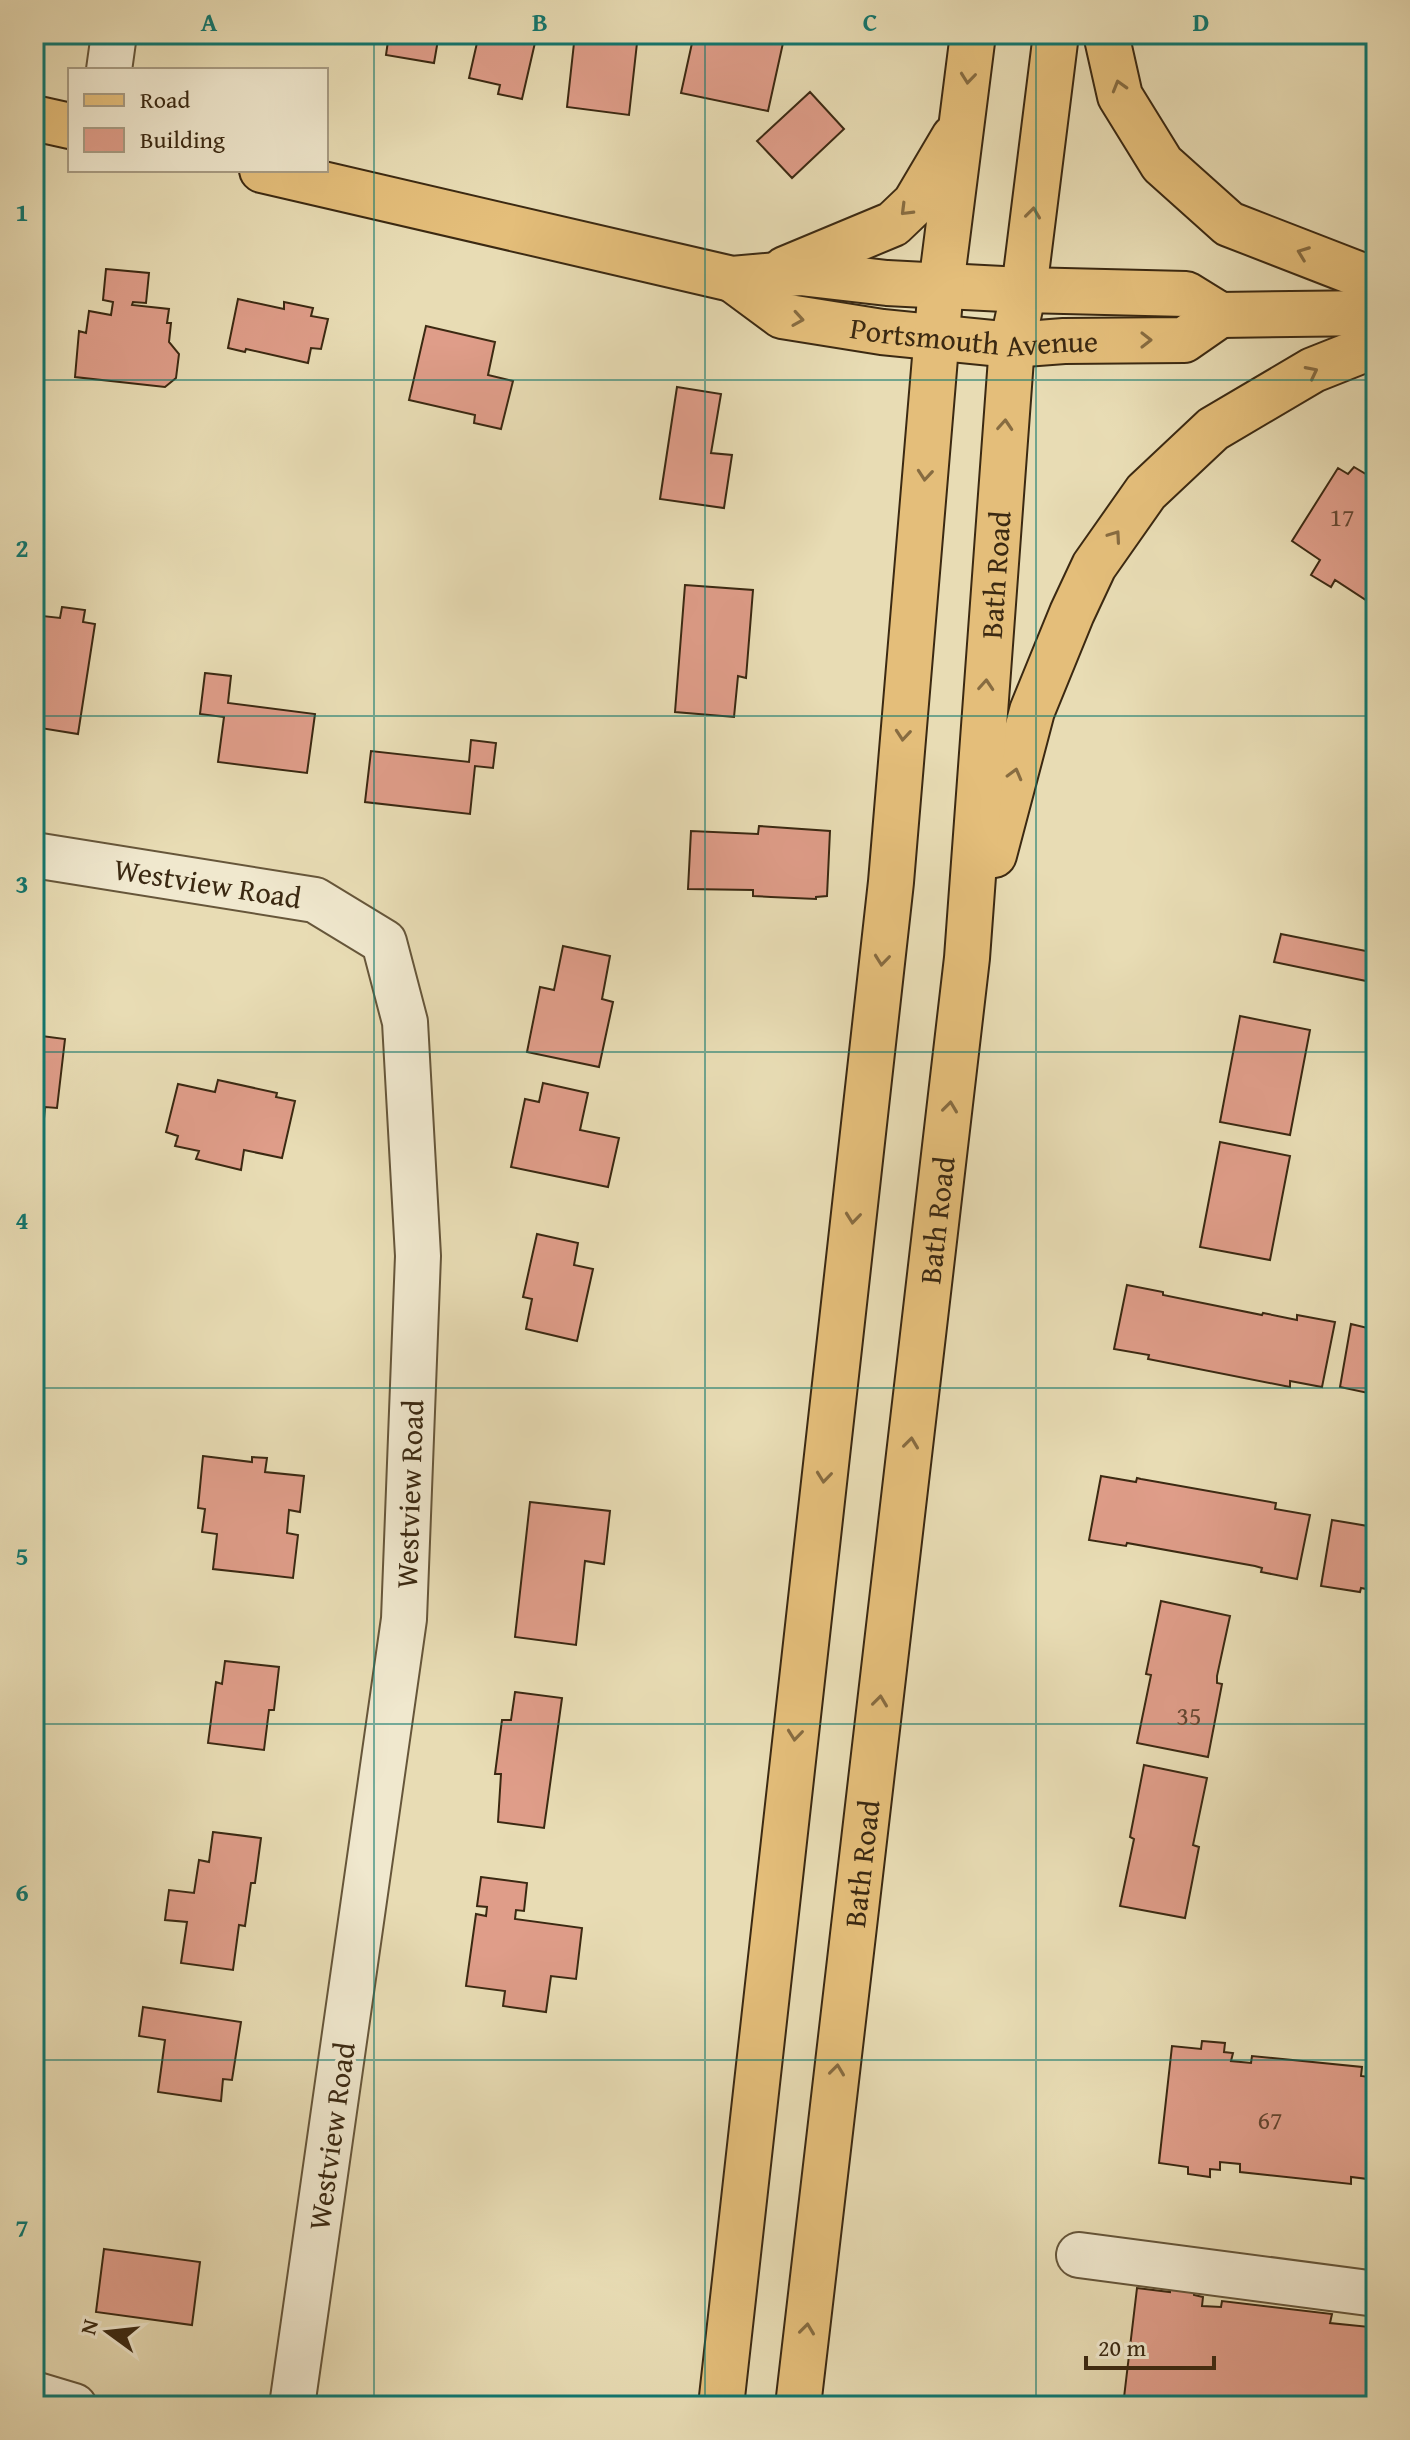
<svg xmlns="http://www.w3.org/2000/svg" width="1410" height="2440" font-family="'Gentium Book Plus',serif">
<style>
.building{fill:#df9d89;stroke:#3b2912;stroke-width:2}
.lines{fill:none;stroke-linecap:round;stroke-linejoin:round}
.minor-casing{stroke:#66563a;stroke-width:48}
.major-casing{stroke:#3b2912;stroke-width:48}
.minor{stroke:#f0e8ce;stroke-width:44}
.major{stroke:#e4be7a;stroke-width:44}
.oneway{stroke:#876c41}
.grid{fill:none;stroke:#0f766e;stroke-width:2;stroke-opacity:0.55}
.labels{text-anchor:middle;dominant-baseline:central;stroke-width:8;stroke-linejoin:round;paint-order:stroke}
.number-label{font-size:26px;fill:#644630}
.street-label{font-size:30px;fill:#3b2912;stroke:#f0e8ce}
.neatline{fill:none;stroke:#0f766e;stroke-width:3}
.grid-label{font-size:26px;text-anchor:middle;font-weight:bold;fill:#0f766e}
</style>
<rect width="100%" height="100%" fill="#e8dcb4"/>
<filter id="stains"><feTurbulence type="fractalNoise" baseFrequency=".0025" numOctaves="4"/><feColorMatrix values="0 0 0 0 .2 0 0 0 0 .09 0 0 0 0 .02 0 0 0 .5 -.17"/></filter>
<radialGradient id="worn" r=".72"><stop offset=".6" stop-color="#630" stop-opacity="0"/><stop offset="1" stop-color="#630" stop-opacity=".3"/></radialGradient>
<path class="building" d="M 389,34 L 439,34 L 434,63 L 386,55 Z
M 479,34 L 537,34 L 522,99 L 498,94 L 500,85 L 469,78 Z
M 575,34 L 638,34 L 629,115 L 567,107 Z
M 694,34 L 785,34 L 768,111 L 681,93 Z
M 810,92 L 844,129 L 792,178 L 757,141 Z
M 106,269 L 149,273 L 146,303 L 133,302 L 132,305 L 169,309 L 167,323 L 171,323 L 169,342 L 179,354 L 176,378 L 165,387 L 75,377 L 79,331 L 86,333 L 89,311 L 111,315 L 113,302 L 103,300 Z
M 238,299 L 284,309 L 284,302 L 313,308 L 311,316 L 328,319 L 321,349 L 311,348 L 308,363 L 246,349 L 245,352 L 228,348 Z
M 426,326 L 495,342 L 488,375 L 513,381 L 501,429 L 474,423 L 475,415 L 409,400 Z
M 677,387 L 721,394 L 711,453 L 732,455 L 724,508 L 660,499 Z
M 1354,467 L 1374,479 L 1370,488 L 1376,492 L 1376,598 L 1372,604 L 1335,580 L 1331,587 L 1311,575 L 1320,560 L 1292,541 L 1338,468 L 1348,474 Z
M 685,585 L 753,590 L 746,678 L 738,676 L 734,717 L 675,712 Z
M 62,607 L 85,610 L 83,622 L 95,624 L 78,734 L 34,727 L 34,615 L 60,618 Z
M 205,673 L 231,676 L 228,703 L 315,714 L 307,773 L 218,762 L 224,717 L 200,714 Z
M 471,740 L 496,743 L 493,768 L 475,766 L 470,814 L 365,802 L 371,751 L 469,762 Z
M 759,826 L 830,831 L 827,896 L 816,897 L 816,899 L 771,897 L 753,896 L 753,890 L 688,889 L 691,831 L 758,834 Z
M 1281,934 L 1376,953 L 1371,982 L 1274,962 Z
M 563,946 L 610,956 L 602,999 L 613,1002 L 599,1067 L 527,1052 L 540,987 L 554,990 Z
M 1240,1016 L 1310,1030 L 1290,1135 L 1220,1122 Z
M 34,1035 L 65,1039 L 57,1108 L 45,1107 L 43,1130 L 34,1129 Z
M 218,1080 L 277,1093 L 276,1097 L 295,1101 L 282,1158 L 244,1150 L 241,1170 L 196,1159 L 199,1151 L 175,1146 L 178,1136 L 166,1132 L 178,1084 L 215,1092 Z
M 543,1083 L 588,1093 L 580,1130 L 619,1138 L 608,1187 L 511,1167 L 525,1099 L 539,1102 Z
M 1220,1142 L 1290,1156 L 1270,1260 L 1200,1247 Z
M 537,1234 L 578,1243 L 574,1265 L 593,1269 L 577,1341 L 526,1329 L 532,1299 L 523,1297 Z
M 1127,1285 L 1163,1292 L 1163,1295 L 1262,1315 L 1263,1313 L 1297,1320 L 1297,1315 L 1335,1322 L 1322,1387 L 1290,1381 L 1290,1387 L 1148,1359 L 1149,1355 L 1114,1349 Z
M 1351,1324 L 1376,1330 L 1376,1398 L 1373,1398 L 1373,1394 L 1340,1387 Z
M 203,1456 L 252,1462 L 252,1457 L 267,1458 L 265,1472 L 304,1476 L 300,1512 L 289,1510 L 287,1533 L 298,1535 L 293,1578 L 213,1569 L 217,1534 L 202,1532 L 205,1509 L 198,1508 Z
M 1101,1476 L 1136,1482 L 1137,1478 L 1141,1479 L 1276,1503 L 1275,1509 L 1310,1515 L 1297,1579 L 1261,1572 L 1262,1568 L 1255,1566 L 1127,1543 L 1126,1546 L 1089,1540 Z
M 530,1502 L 610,1511 L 604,1564 L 585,1561 L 576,1645 L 515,1637 Z
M 1332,1520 L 1368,1526 L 1369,1523 L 1376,1524 L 1376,1591 L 1361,1588 L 1360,1592 L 1321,1586 Z
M 1161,1601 L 1230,1616 L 1217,1676 L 1217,1683 L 1222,1684 L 1208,1757 L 1137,1743 L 1151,1675 L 1146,1674 Z
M 225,1661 L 279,1667 L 274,1710 L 269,1710 L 264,1750 L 208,1743 L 216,1682 L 222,1684 Z
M 515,1692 L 562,1698 L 544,1828 L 498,1822 L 501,1774 L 495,1774 L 500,1735 L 502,1720 L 511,1720 Z
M 1144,1765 L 1207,1778 L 1193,1845 L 1199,1847 L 1185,1918 L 1120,1906 L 1134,1839 L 1130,1837 Z
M 213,1832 L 261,1838 L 255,1883 L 251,1883 L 245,1926 L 239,1925 L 233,1970 L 181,1963 L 187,1922 L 165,1920 L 169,1890 L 194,1893 L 199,1860 L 209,1862 Z
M 481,1877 L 527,1883 L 524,1911 L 516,1910 L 515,1919 L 582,1928 L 576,1979 L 551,1976 L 546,2012 L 503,2006 L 505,1991 L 466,1986 L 476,1914 L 486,1916 L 487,1907 L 477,1906 Z
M 143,2007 L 241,2022 L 232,2080 L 223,2079 L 221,2101 L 158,2092 L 165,2040 L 139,2036 Z
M 1202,2041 L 1225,2043 L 1224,2052 L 1233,2053 L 1231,2061 L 1251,2063 L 1252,2056 L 1362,2067 L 1361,2076 L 1376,2078 L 1376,2180 L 1351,2177 L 1351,2184 L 1240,2172 L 1240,2164 L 1220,2162 L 1220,2170 L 1210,2169 L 1210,2177 L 1188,2174 L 1188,2167 L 1159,2163 L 1172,2046 L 1201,2049 Z
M 104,2249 L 200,2262 L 192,2325 L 96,2312 Z
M 1170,2285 L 1194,2289 L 1194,2295 L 1203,2297 L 1202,2306 L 1221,2307 L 1222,2301 L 1332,2314 L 1330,2323 L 1369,2327 L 1371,2317 L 1376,2318 L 1376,2406 L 1123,2406 L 1137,2288 L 1170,2292 Z"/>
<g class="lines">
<defs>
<g id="minor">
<path d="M 109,70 L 114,34"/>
<path id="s1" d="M 34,855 L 315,900 L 384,942 L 405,1022 L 418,1256 L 404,1619 L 292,2406"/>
<path d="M 1079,2255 L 1376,2294"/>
<path d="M 34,2394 L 74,2406"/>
</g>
<g id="major">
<path d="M 1106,34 L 1120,96 L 1162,164 L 1229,224 L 1376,281"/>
<path d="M 34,118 L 70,126"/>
<path d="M 262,170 L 732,279 L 800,273 L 887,283 L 1024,290 L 1186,294 L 1220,315 L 1376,313"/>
<path d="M 785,269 L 893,224 L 915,203 L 954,137"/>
<path id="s2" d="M 732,279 L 782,316 L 882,332 L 1012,345 L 1064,341 L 1184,340 L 1220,315"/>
<path d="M 994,855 L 1032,711 L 1072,613 L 1094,566 L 1146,492 L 1213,429 L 1313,370 L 1376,345"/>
<path d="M 721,2406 L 891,882 L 941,286 L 973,34"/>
<path id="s3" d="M 798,2406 L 967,958 L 1012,345 L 1024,290 L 1056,34"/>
</g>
</defs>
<use href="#minor" class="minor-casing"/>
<use href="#major" class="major-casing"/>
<use href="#minor" class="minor"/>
<use href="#major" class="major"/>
</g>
<defs><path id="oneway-chevron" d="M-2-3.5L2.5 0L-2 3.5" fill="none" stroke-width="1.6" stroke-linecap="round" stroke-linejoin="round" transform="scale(2)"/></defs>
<g class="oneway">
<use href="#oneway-chevron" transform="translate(968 78) rotate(96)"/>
<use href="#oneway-chevron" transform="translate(1119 86) rotate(-106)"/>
<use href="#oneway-chevron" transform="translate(906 210) rotate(135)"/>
<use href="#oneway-chevron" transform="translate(1033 213) rotate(-83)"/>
<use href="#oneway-chevron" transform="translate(1303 253) rotate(-159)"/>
<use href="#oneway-chevron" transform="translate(798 319) rotate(9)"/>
<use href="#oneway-chevron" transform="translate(1146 340)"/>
<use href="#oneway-chevron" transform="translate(1312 372) rotate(-27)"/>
<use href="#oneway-chevron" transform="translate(1005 425) rotate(-86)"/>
<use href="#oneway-chevron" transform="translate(925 475) rotate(95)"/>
<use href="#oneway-chevron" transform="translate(1115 536) rotate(-55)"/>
<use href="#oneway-chevron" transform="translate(986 685) rotate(-86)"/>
<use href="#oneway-chevron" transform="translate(903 735) rotate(95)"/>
<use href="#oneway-chevron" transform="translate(1015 774) rotate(-75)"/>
<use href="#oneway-chevron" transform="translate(882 960) rotate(96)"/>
<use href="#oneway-chevron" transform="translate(950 1107) rotate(-83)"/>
<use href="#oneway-chevron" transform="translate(853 1218) rotate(96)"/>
<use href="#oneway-chevron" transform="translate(911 1443) rotate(-83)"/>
<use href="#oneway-chevron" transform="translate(824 1477) rotate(96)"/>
<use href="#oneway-chevron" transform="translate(880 1701) rotate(-83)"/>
<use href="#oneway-chevron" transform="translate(795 1735) rotate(96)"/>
<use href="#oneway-chevron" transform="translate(837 2070) rotate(-83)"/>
<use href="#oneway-chevron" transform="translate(807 2329) rotate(-83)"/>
</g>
<path class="grid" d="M 374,34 L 374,2406M 705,34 L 705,2406M 1036,34 L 1036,2406M 34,380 L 1376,380M 34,716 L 1376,716M 34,1052 L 1376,1052M 34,1388 L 1376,1388M 34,1724 L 1376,1724M 34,2060 L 1376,2060"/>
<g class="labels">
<g class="number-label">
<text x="1342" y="516">17</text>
<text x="1189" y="1715">35</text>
<text x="1270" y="2119">67</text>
</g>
<g class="street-label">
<text stroke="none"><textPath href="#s2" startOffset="256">Portsmouth Avenue</textPath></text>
<text stroke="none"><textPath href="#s3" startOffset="1842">Bath Road</textPath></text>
<text stroke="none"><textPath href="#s1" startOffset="176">Westview Road</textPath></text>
<text stroke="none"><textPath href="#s3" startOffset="1194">Bath Road</textPath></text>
<text transform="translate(409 1494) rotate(-88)">Westview Road</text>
<text stroke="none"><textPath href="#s3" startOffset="546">Bath Road</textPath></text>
<text transform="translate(331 2136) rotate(-82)">Westview Road</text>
</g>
</g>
<rect width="1410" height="2440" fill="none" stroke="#e8dcb4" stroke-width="88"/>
<rect x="68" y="68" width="260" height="104" fill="#f0e8ce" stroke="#a89c83" stroke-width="2"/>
<rect x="84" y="94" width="40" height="12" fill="#e4be7a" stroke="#a89c83" stroke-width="2"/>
<text x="140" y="108" font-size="24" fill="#3b2912">Road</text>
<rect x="84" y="128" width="40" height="24" fill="#df9d89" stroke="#a89c83" stroke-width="2"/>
<text x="140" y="148" font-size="24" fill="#3b2912">Building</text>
<g transform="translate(108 2332) rotate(285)" stroke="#f0e8ce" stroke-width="6" paint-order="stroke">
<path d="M0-6L14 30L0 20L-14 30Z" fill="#3b2912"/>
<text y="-12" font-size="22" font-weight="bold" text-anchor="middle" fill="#3b2912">N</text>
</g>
<path d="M1086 2356v12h128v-12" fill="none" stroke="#3b2912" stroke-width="4"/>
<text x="1098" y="2356" font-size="24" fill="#3b2912" stroke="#f0e8ce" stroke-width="6" paint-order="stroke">20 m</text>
<rect x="44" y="44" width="1322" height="2352" class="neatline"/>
<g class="grid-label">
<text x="209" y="31">A</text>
<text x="540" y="31">B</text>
<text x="870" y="31">C</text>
<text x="1201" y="31">D</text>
<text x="22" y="221">1</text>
<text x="22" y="557">2</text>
<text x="22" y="893">3</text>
<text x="22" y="1229">4</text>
<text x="22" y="1565">5</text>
<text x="22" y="1901">6</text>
<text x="22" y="2237">7</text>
</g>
<rect width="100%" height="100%" filter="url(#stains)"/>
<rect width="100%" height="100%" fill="url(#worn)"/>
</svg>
